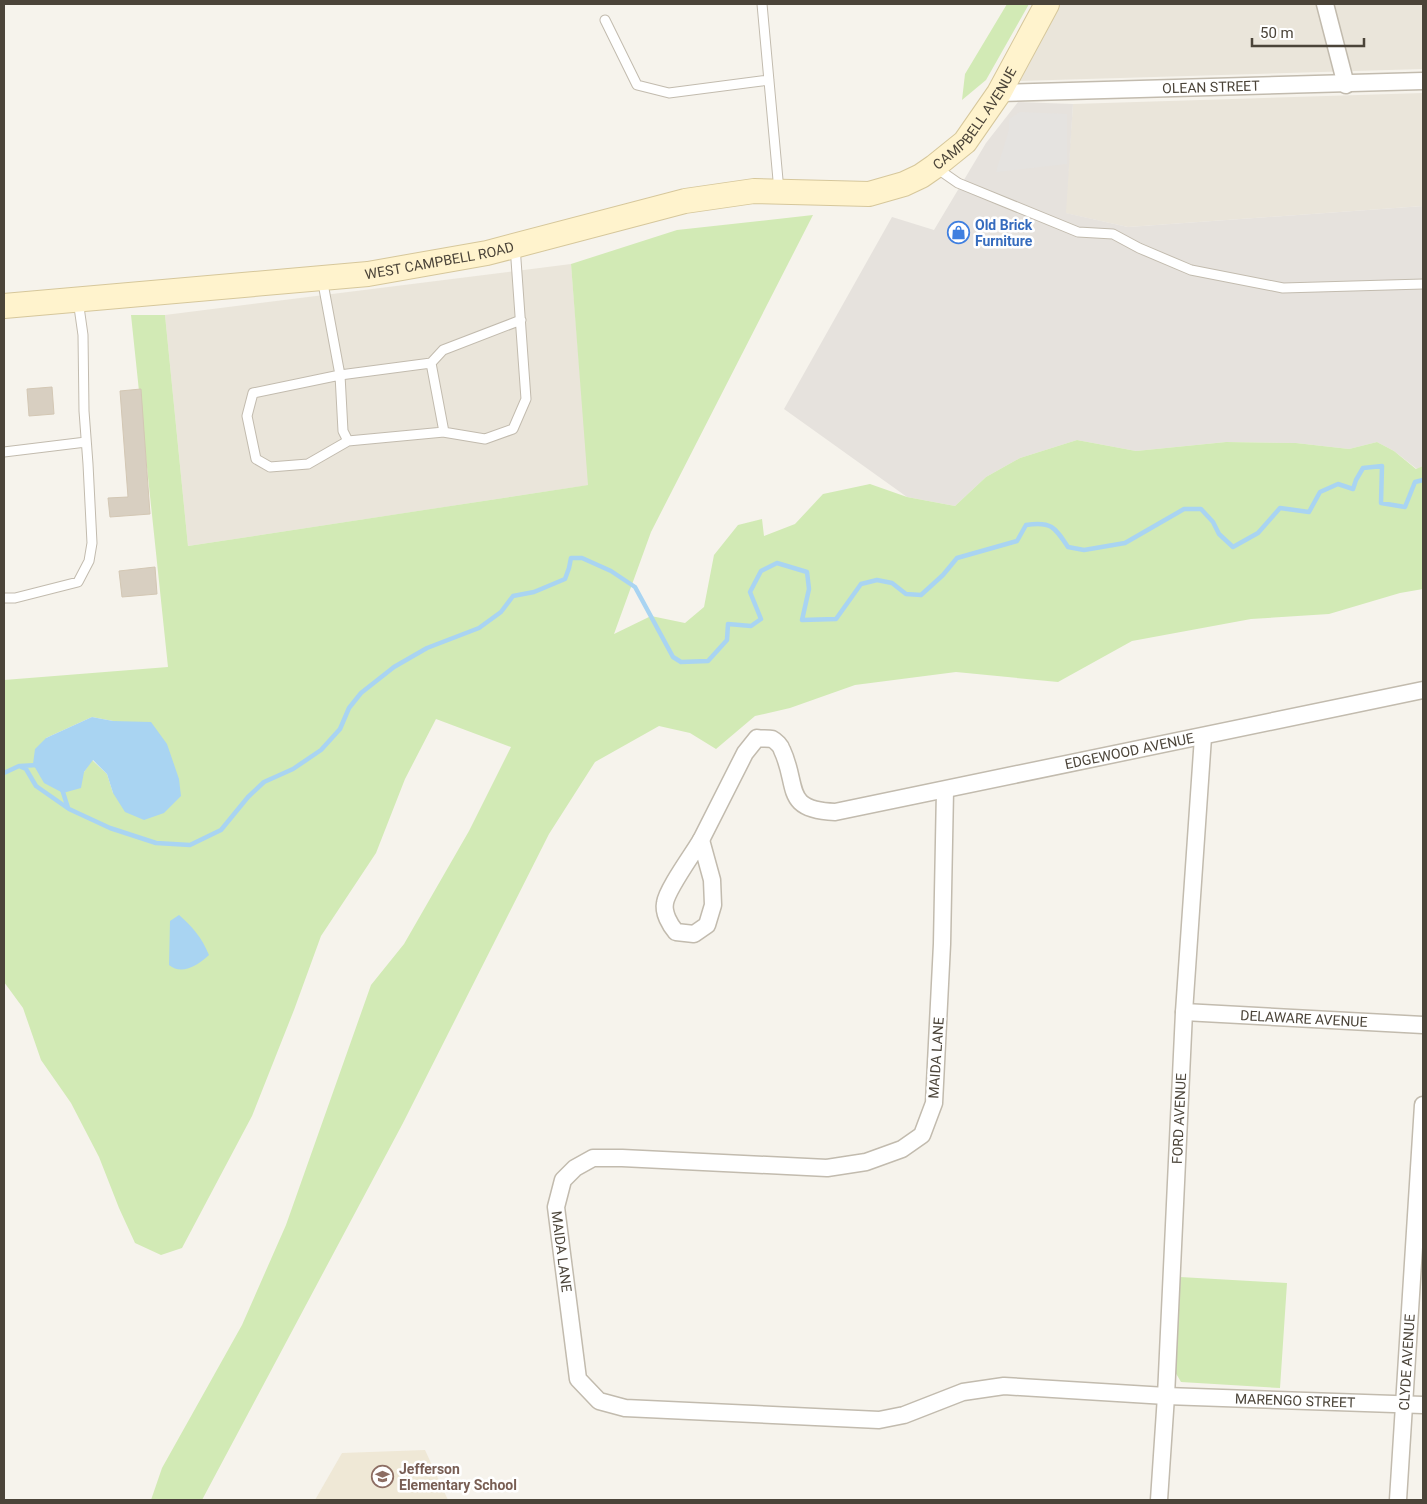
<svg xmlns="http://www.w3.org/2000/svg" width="1427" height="1504" font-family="Roboto,sans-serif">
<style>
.residential{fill:#eae5da}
.industrial{fill:#e6e2dd}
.education{fill:#efe8d6}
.green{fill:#d2eab5;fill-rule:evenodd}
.parking{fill:#e5e3e0}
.water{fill:#a9d4f2}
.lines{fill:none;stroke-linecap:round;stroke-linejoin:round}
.stream{stroke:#a9d4f2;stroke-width:4.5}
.building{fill:#d8cfc1;stroke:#d3c7b4}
.lane-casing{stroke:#c2bbae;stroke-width:11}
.street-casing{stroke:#c2bbae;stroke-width:19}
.secondary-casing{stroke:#d6c79b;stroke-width:26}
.lane{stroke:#fff;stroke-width:9}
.street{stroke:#fff;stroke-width:16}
.secondary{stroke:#fff3cd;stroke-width:24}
.labels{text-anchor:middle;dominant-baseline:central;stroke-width:5;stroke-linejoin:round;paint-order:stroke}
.street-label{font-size:14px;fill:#4b4439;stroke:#fff}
.shop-label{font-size:14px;font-weight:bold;fill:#366cbe;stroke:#fff;text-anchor:start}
.education-label{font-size:14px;font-weight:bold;fill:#785e54;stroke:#fff;text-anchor:start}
</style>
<rect width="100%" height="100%" fill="#f6f3ec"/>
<path class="residential" d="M 1060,4 L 1423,4 L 1423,69 L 1019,81 Z
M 1423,93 L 1423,206 L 1128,227 L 1065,213 L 1073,104 Z
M 571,264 L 589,485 L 188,546 L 165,315 Z"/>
<path class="industrial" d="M 1018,102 L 1073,104 L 1066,213 L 1128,227 L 1423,206 L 1423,466 L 1417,469 L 1394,451 L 1377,442 L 1349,449 L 1296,443 L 1226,442 L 1136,451 L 1077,440 L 1020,458 L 986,477 L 955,506 L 907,497 L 784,409 L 892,217 L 934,230 L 986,143 Z"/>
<path class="education" d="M 425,1450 L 448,1500 L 315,1500 L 342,1453 Z"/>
<path class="green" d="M 1007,4 L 1029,4 L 986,80 L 962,100 L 965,74 Z
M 813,215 L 651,532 L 614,634 L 651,616 L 685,623 L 704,607 L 714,555 L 738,525 L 762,519 L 764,536 L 795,524 L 823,494 L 870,484 L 907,497 L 955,506 L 986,477 L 1020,458 L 1077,440 L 1136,451 L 1226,442 L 1296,443 L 1349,449 L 1377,442 L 1394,451 L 1416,469 L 1423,466 L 1423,589 L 1400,593 L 1329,614 L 1251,619 L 1132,641 L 1058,682 L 956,672 L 855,685 L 790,708 L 755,716 L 716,749 L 690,733 L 659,726 L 595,762 L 549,834 L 403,1123 L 202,1500 L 151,1500 L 162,1468 L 242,1325 L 286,1225 L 371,985 L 404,944 L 469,831 L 511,747 L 436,719 L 405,779 L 376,853 L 321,936 L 294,1010 L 252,1116 L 182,1248 L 161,1255 L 135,1243 L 119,1208 L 99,1157 L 71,1103 L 41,1060 L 23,1008 L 4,982 L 4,680 L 168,667 L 131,315 L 165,315 L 188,546 L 588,485 L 571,264 L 677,230 ZM 92,717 L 113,721 L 113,793 L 107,774 L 92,760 L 84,772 L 46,738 Z
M 1180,1277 L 1287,1283 L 1280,1388 L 1181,1382 L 1174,1370 Z"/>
<path class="parking" d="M 1020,112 L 1067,114 L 1067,164 L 996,172 L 1009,130 L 1009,119 Z"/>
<path class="water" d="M 92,717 L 113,721 L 151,722 L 167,744 L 179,779 L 181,796 L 164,813 L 144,820 L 125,812 L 113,793 L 107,774 L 93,760 L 84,772 L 81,788 L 63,793 L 44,783 L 33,764 L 35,749 L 46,738 Z
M 179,915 C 193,927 202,938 209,955 C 198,965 182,976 169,965 L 170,921 Z"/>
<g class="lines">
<path class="stream" d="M 20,766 L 37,765
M 4,773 L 19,766 L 26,769 L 36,786 L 69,809 L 110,828 L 156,843 L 190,845 L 221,830 L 248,797 L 264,782 L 293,769 L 321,750 L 340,729 L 349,708 L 361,693 L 394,667 L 427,648 L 479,628 L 501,612 L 513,596 L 534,592 L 565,579 L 569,568 L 571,558 L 582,558 L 611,571 L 635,587 L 673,657 L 681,662 L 708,661 L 727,640 L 728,624 L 751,626 L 761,619 L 750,592 L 761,571 L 777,563 L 807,572 L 809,589 L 802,620 L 836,619 L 861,584 L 877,580 L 892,583 L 906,594 L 921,595 L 943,575 L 957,558 L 1017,541 L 1026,525 C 1051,521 1055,527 1068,547 L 1084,550 L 1125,543 L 1184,509 L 1201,509 L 1213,522 L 1219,534 L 1233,547 L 1258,533 L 1280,508 L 1309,512 L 1320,492 L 1338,484 L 1353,489 L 1356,480 L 1363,468 L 1382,466 L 1381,503 L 1405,507 L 1415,482 L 1423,480
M 62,789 L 68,808"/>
</g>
<path class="building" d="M 52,387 L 54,414 L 29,416 L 27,389 Z
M 141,389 L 150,514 L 110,517 L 108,498 L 128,497 L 120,391 Z
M 155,567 L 157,594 L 122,597 L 119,571 Z"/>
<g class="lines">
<defs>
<path id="lane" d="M 762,4 L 779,191
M 605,20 L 637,85 L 669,93 L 769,80
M 935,167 L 958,183 L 1078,232 L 1113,234 L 1139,248 L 1191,270 L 1283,288 L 1423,284
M 322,278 L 340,375 L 343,431 L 348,441 L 444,432 L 431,363
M 443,432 L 485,439 L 513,429 L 526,399 L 515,246
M 348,441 L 308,464 L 270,467 L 256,459 L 247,416 L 253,393 L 340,375 L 431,363 L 443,350 L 521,320
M 4,452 L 86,442
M 4,598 L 15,598 L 78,582 L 89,561 L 92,543 L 88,464 L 84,411 L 83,335 L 78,300"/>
<g id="street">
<path d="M 1325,4 L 1346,85"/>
<path id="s1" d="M 999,93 L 1423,81"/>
<path id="s2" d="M 945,790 L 942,944 L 934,1103 L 922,1135 L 902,1149 L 866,1162 L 827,1168 L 622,1158 L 593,1158 L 575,1168 L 563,1180 L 556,1207 L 578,1379 L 599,1401 L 625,1408 L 879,1420 L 904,1415 L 963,1392 L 1004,1386 L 1166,1396 L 1423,1405"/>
<path id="s3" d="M 701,840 L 745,753 L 757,738 C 761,739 768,738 772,739 C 776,741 781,746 782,750 C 799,786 782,810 835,812 L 1423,690"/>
<path d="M 701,840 L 712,880 L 713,905 L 707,925 L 694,934 L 676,932 C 670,925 663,913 665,903 C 667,889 693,854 701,840 Z"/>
<path id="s4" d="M 1184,1012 L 1423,1025"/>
<path id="s5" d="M 1159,1500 L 1166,1396 L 1184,1012 L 1203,737"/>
<path id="s6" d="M 1398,1500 L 1423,1105"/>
</g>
<g id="secondary">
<path id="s7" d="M 4,306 L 368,274 L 487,253 L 685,201 L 754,191 L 869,194 L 904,184 L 921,176 L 934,167 L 965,142 L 999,93 L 1047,4"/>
</g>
</defs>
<use href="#lane" class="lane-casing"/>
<use href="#street" class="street-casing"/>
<use href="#secondary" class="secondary-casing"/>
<use href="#lane" class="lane"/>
<use href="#street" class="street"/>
<use href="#secondary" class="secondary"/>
</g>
<defs>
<symbol id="shop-ring" viewBox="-11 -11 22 22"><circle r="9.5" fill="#fff" stroke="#3f7fe0" stroke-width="1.5"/><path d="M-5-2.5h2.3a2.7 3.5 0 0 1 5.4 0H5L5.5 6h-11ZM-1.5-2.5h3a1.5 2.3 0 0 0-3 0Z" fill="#3f7fe0"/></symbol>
<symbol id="school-ring" viewBox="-11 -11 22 22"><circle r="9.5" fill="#fff" stroke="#8d6e63" stroke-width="1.5"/><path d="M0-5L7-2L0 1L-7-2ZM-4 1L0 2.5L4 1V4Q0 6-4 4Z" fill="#8d6e63"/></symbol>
</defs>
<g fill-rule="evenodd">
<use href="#shop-ring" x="946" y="220" width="25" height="25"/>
<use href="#school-ring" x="370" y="1464" width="25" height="25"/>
</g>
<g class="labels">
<g class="street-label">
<text stroke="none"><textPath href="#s1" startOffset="212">OLEAN STREET</textPath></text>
<text stroke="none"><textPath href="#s7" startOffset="1011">CAMPBELL AVENUE</textPath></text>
<text stroke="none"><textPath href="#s7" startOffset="438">WEST CAMPBELL ROAD</textPath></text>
<text stroke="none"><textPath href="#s3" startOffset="540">EDGEWOOD AVENUE</textPath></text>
<text stroke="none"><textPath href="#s4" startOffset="120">DELAWARE AVENUE</textPath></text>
<text transform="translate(936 1058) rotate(-86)">MAIDA LANE</text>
<text stroke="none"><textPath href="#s5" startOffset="382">FORD AVENUE</textPath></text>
<text stroke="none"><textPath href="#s2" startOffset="794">MAIDA LANE</textPath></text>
<text stroke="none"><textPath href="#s6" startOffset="138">CLYDE AVENUE</textPath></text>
<text stroke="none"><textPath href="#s2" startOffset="1656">MARENGO STREET</textPath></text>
</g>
<g class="shop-label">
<text x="975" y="225">Old Brick<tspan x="975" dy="16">Furniture</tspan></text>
</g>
<g class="education-label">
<text x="399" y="1469">Jefferson<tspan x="399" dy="16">Elementary School</tspan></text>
</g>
</g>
<rect width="1427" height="1504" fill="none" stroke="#4b4439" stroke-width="10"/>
<path d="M1252 38v8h112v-8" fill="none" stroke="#4b4439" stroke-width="2.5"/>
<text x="1260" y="38" font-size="15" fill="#4b4439" stroke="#ffffff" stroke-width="4" paint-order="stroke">50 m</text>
</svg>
